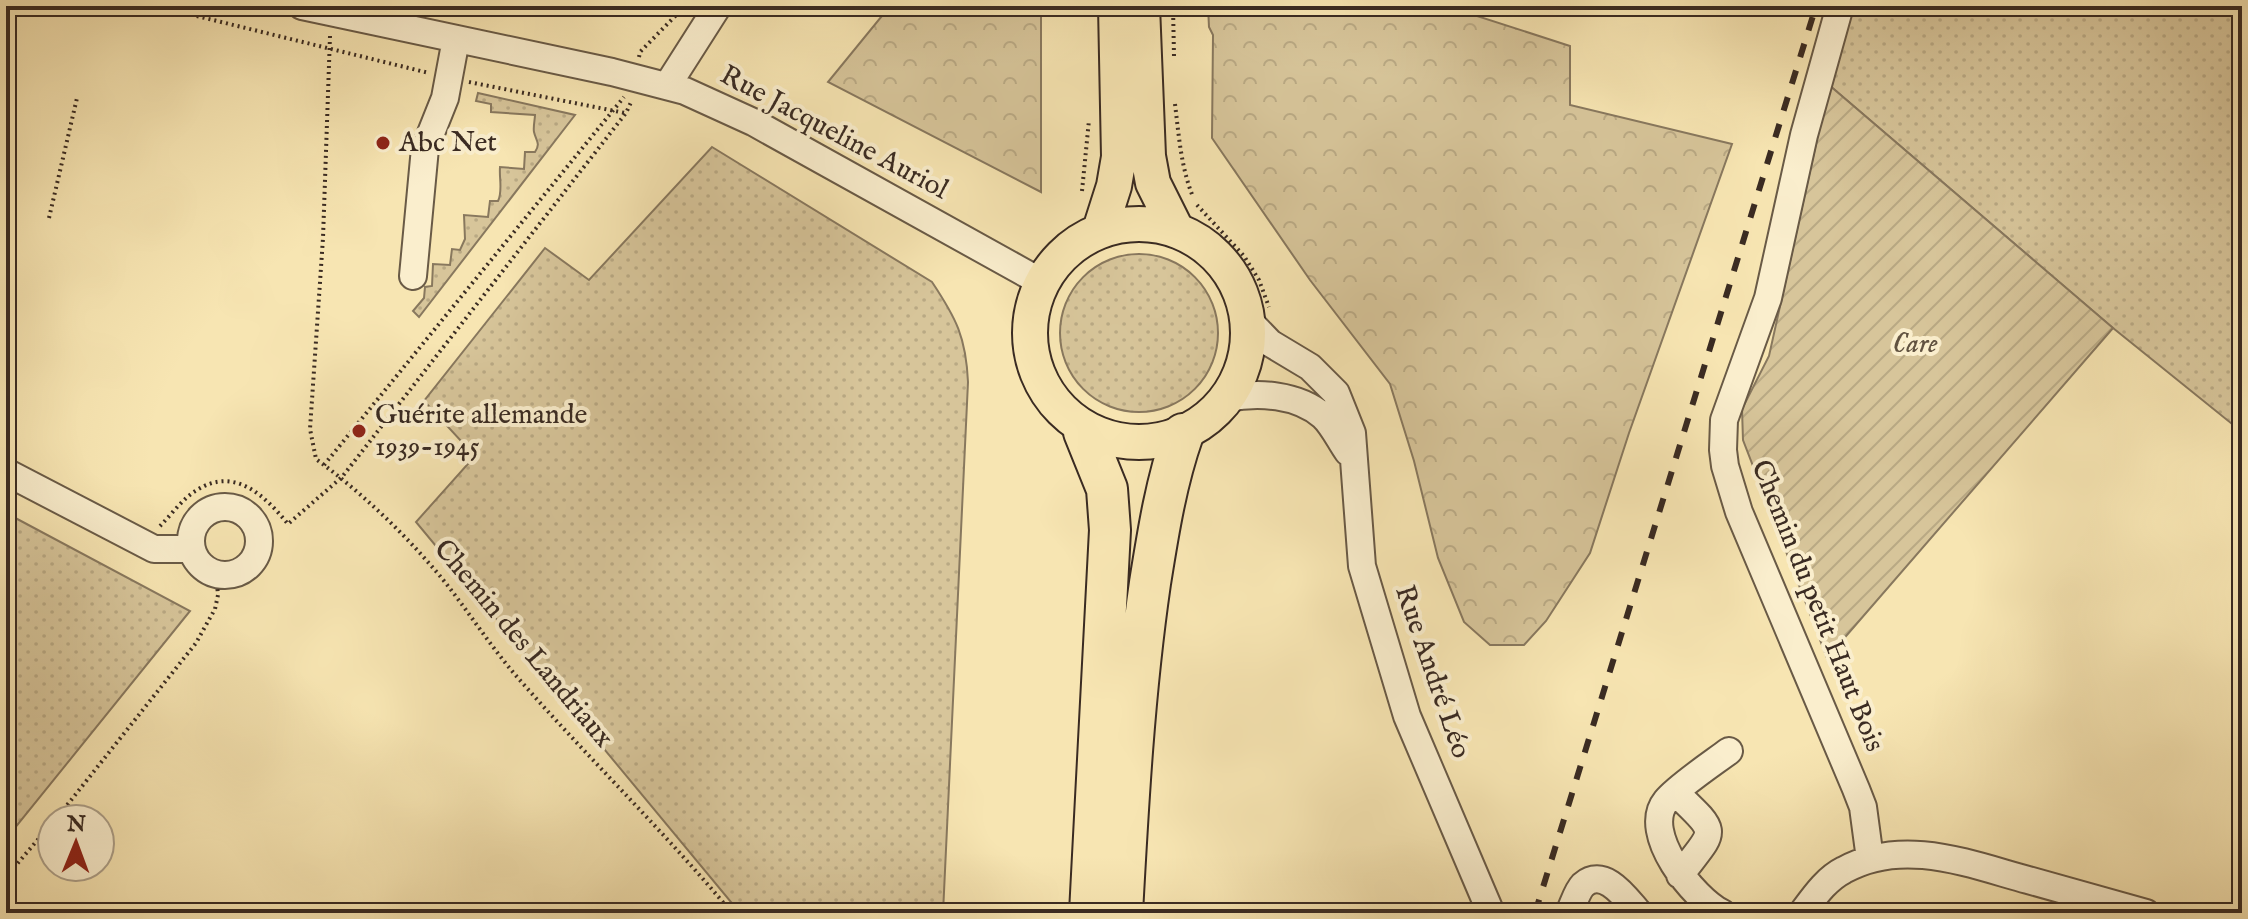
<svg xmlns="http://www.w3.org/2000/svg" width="2248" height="919" font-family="'IM FELL English',serif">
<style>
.grass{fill:url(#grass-dots);stroke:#88785e;stroke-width:2}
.forest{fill:url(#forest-crowns);stroke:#88785e;stroke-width:2}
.garden{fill:url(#garden-furrows);stroke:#88785e;stroke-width:2}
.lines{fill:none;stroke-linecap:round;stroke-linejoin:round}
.minor-casing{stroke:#695a46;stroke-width:30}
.major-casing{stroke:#3a2b22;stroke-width:38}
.highway-casing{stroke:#3a2b22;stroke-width:44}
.path{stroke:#3a2b22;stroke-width:4;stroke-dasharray:2 4;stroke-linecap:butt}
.minor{stroke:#faeecd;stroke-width:26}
.major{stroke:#f7e5b2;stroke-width:34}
.highway{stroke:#f7e5b2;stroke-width:40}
.rail{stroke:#3a2b22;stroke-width:6;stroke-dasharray:14 14;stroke-linecap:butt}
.poi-dot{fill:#8f2418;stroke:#faeecd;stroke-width:3}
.labels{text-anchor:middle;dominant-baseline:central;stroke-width:8;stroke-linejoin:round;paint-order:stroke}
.street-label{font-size:28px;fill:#3a2b22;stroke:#faeecd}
.poi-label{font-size:28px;fill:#3a2b22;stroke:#faeecd;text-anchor:start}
.park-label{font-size:28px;font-style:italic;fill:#615240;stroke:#faeecd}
</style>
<defs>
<pattern id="grass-dots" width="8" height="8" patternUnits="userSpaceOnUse" patternTransform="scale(2)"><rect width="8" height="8" fill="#d7c59a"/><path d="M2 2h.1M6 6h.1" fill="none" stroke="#b9a984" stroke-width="1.8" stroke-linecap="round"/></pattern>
<pattern id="forest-crowns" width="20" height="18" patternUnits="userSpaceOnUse" patternTransform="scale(2)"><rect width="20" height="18" fill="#d7c59a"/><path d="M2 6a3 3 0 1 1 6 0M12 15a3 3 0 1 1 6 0" fill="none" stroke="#b9a984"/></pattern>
<pattern id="garden-furrows" width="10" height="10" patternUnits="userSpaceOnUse" patternTransform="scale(2)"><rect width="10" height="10" fill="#d7c59a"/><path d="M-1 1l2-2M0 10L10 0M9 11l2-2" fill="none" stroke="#b9a984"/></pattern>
</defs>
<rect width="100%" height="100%" fill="#f7e5b2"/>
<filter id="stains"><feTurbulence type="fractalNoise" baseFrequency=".0025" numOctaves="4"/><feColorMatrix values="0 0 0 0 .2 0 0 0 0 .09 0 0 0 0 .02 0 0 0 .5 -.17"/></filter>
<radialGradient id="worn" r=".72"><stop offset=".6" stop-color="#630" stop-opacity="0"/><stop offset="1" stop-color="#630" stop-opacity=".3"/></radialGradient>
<path class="grass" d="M 1852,6 L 2242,6 L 2242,432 L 2113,328 L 1829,85 Z
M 478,93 L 575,115 L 419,317 L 413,311 L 424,298 L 425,287 L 432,286 L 433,264 L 450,265 L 452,249 L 460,250 L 465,239 L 464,215 L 488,217 L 490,201 L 498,201 C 503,191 499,179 500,167 L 524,169 L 525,152 L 535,152 C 541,143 536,141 534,132 C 533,127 535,119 535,115 L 491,112 L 491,104 L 476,101 Z
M 712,147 L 932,282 C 956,318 966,337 968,382 L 943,913 L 740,913 L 416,522 L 475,456 L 424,401 L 545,248 L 589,280 Z
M1060 333a79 79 0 1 1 158 0a79 79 0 1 1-158 0Z
M 6,513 L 190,611 L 6,839 Z"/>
<path class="forest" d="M 890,6 L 1041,6 L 1041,192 L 828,82 Z
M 1208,6 L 1446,6 L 1570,46 L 1570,105 L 1732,144 L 1629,433 L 1590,553 L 1546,621 L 1524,645 L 1490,645 L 1464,622 L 1438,558 L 1414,461 L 1390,384 L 1310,280 L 1212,138 L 1213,35 L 1209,27 Z"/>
<path class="garden" d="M 1829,85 L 2113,328 L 1827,658 L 1743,440 L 1742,409 L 1769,356 Z"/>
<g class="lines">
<defs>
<path id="minor" d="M 302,6 L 612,72 L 685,91 L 753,122 L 1043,283
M 1840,6 L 1804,135 L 1768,298 L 1724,420 L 1723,450 L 1725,466 L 1739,512 L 1856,789 L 1863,807 L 1870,859
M 667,86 L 718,6
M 413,276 L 425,148 L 445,98 L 456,39
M 1247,319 L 1270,343 L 1310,367 L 1336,393 L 1352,433 L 1362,566 L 1407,716 L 1491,913
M 1227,398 C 1259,392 1297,394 1323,416 C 1333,425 1340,441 1348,452
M 6,472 L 154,549 L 191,549
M191 541a34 34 0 1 1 68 0a34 34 0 1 1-68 0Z
M 1676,793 C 1720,835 1716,828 1680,875
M 1569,913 C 1573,905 1577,891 1583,885 C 1605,866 1627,900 1639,913
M 1722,913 C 1694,899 1640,833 1666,801 C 1677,787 1713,763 1729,751
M 1802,913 C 1814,897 1826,879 1844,870 C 1903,837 1969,864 2028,880 C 2067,891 2106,902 2146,913"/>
<path id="major" d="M 1142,6 L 1148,156 L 1153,183 L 1176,229
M1030 333a109 109 0 1 1 218 0a109 109 0 1 1-218 0Z
M 1100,230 L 1114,186 L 1119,157 L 1116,6"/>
<path id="highway" d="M 1084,432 L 1107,489 L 1110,530 L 1090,913
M 1122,913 C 1128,803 1134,693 1150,583 C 1158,533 1166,482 1183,434"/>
</defs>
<use href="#minor" class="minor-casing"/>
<use href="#major" class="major-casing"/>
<use href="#highway" class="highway-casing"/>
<path class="path" d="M 156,6 L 429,73
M 1173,6 L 1174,56
M 330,36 L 323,238 L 310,429 L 316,459 C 362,493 403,532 440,576 C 467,609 490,646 518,678 C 588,758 664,831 732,913
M 639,57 L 640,52 L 685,6
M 469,82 L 625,113
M 1175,104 C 1179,137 1181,167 1193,197
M 1082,191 L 1089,120
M 1197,205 L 1244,256 L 1259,280 L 1269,307
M 49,218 L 77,98
M 1071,246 L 1073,235
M 324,465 L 624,97
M 160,526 C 172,514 183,498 197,490 C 235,466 265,496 288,524 L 342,477 L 626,113 L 632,100
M 56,819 L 196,643 L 215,609 L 218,595 L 216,574
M 6,877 L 52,823"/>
<use href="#minor" class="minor"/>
<use href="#major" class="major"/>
<use href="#highway" class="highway"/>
<path class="rail" d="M 1535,913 L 1816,6"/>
</g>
<g class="poi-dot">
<circle cx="383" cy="143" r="8"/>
<circle cx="359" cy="431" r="8"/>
</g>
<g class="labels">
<g class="street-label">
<text transform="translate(834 133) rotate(28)">Rue Jacqueline Auriol</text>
<text transform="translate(1817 606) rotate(68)">Chemin du petit Haut Bois</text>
<text transform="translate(523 644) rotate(50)">Chemin des Landriaux</text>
<text transform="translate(1432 672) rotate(71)">Rue André Léo</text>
</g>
<g class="poi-label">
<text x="399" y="143">Abc Net</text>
<text x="375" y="415">Guérite allemande<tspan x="375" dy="32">1939-1945</tspan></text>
</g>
<g class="park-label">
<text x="1915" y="344">Care</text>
</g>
</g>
<rect width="2248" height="919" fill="none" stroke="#f7e5b2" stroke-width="32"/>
<rect x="8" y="8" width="2232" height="903" fill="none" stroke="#3a2b22" stroke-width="4"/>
<rect x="16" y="16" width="2216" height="887" fill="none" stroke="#3a2b22" stroke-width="2"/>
<g transform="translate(76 843) rotate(1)"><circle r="38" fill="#faeecd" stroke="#ada089" stroke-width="2"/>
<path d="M0-6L14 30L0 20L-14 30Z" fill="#8f2418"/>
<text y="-12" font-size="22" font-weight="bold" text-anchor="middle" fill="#3a2b22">N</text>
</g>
<rect width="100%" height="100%" filter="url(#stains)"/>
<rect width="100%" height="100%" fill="url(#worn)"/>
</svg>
